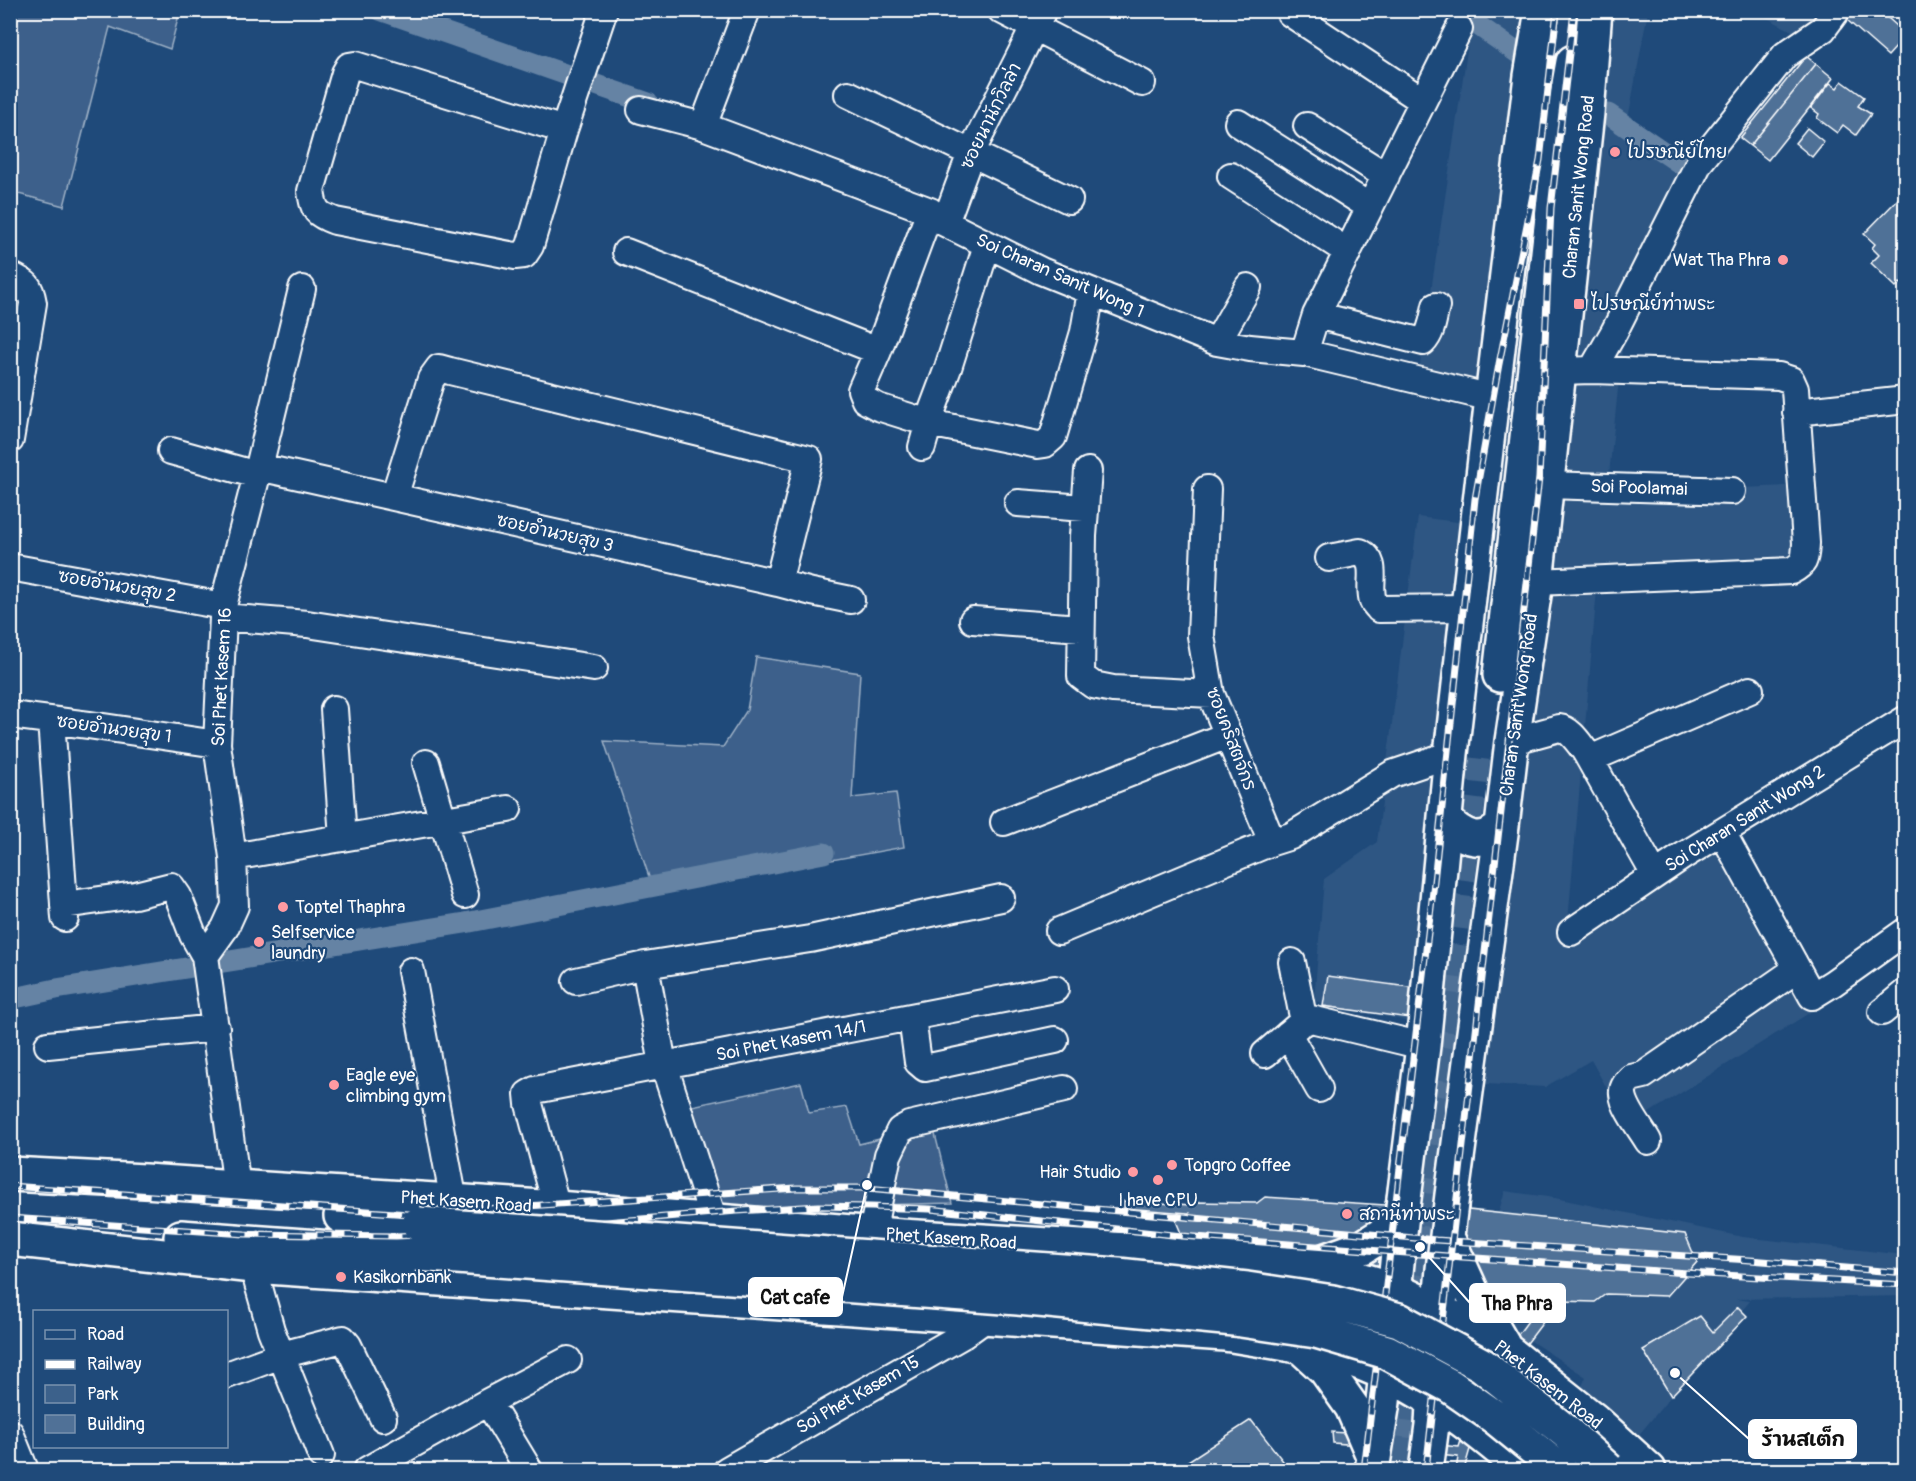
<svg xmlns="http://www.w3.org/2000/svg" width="1916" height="1481" font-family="Pangolin,'Playpen Sans Thai',sans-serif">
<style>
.built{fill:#2e5683}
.green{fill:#3c618b;stroke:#9eb0c5;stroke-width:1.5}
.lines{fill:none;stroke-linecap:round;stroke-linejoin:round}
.canal{stroke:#6583a4;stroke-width:21}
.building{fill:#507197;stroke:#fff;stroke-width:1.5;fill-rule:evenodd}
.primary-tunnel{stroke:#41658e;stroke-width:33;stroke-dasharray:33 16;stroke-linecap:butt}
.minor-casing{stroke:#fff;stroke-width:30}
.primary-casing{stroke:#fff;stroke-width:38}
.minor{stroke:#1f4a7a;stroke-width:26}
.primary{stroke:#1f4a7a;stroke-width:33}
.rail-casing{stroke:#fff;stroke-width:7}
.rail{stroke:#1f4a7a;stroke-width:4.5;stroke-dasharray:14;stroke-linecap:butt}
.primary-bridge-casing{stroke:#fff;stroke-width:38;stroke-linecap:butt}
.primary-bridge{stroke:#1f4a7a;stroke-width:33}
.poi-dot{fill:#ff9aa2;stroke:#1f4a7a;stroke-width:2}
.labels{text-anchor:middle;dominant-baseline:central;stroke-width:4.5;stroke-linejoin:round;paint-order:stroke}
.street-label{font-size:18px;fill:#fff;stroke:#1f4a7a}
.poi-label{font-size:18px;fill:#fff;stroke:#1f4a7a;text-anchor:start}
.leader{fill:none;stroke:#fff;stroke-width:2}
.callout-dot{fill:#fff;stroke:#1f4a7a;stroke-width:2}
.callout{fill:#fff;stroke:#fff;stroke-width:2}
.callout-label{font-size:20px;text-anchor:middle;font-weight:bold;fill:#111}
</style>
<rect width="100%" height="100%" fill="#1f4a7a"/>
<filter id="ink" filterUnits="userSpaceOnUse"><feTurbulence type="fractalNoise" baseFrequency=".0167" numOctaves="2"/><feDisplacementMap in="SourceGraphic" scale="12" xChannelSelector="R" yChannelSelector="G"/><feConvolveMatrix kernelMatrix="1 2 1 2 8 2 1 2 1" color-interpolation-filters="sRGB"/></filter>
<g filter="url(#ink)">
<path class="built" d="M 1473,11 L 1536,11 L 1488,389 L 1419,371 Z
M 1608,11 L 1648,11 L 1629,114 L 1697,181 L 1623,341 L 1607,494 L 1807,485 L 1805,581 L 1597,589 L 1568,921 L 1708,829 L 1830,1000 L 1628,1126 L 1591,1060 L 1545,1087 L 1485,1084 Z
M 1753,11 L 1825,11 L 1802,36 Z
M 1418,517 L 1465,523 L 1411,1022 L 1314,1001 L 1324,879 L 1377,842 Z
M 1505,1191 L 1555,1198 L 1743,1237 L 1905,1255 L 1905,1296 L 1736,1299 L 1750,1301 L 1632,1443 L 1578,1395 L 1586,1377 L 1500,1321 L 1482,1266 Z"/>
<path class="green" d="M 10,11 L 180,11 L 170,49 L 110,27 L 64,206 L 11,192 Z
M 756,657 L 860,673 L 852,798 L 896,793 L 904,847 L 654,892 L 604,741 L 723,747 L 747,710 Z
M 801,1083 L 809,1113 L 847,1107 L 859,1144 L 933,1126 L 952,1203 L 711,1209 L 678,1109 Z"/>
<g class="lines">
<path class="canal" d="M 380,10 L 648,103
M 1456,10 L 1519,54
M 1608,114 L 1681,164
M 10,999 L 56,989 L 465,923 L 824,853"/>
</g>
<path class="building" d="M 1855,10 L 1879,10 L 1906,34 L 1906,36 L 1888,56 L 1847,20 Z
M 1906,53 L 1906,69 L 1897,62 Z
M 1806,56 L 1816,64 L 1750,146 L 1740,138 Z
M 1816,64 L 1833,78 L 1768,160 L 1750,146 Z
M 1842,81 L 1864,97 L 1858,106 L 1871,114 L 1856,135 L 1843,125 L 1837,133 L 1817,118 L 1819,114 L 1811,108 L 1830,83 L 1837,88 Z
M 1807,128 L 1824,142 L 1812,157 L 1795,143 Z
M 1900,197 L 1906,202 L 1906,288 L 1900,283 L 1896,287 L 1871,263 L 1879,255 L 1872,248 L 1875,244 L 1864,234 Z
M 1455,959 L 1479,977 L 1482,1047 L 1469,1210 L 1685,1234 L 1697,1262 L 1667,1296 L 1606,1294 L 1595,1302 L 1559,1301 L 1484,1400 L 1464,1470 L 1456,1470 L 1458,1457 L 1428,1454 L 1397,1466 L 1372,1446 L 1333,1443 L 1332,1432 L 1373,1435 L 1373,1332 L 1379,1279 L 1191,1257 L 1176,1221 L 1189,1213 L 1124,1208 L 1124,1201 L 1193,1205 L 1195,1202 L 1257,1203 L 1265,1197 L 1385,1205 L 1408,1039 L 1417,1019 L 1323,1006 L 1328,976 L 1423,989 L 1426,973 ZM 1458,1291 L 1544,1299 L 1476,1392 L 1459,1447 L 1429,1444 L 1446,1386 Z
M 1738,1307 L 1747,1316 L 1671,1396 L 1643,1350 L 1700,1316 L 1713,1332 Z
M 1251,1420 L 1290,1470 L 1174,1470 Z"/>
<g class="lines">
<path class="primary-tunnel" d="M 1440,1025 L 1474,758
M 1400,1470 L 1460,999"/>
<defs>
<path id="minor" d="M 1001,10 L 1142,83
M 1290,13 L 1423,101
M 848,94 L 1069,200
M 641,110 L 703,126 L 930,211 L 945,223 L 1041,271 L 1217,342 L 1250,348 L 1304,353 L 1492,398
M 1238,123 L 1370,207
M 703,126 L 747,10
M 1307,126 L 1386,176
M 564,130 L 355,65 L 349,66 L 345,73 L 311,191 C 314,211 316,214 335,221 L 515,256 L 524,255 L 530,246 L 564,130 L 604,10
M 1231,176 L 1348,252
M 930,211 L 878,351 L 861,390 L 865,400 L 878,407 L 929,423 L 1038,445 L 1045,444 L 1053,437 L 1084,332 L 1091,291
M 945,223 L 971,153 L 1043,10
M 626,252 L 878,351
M 10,275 C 27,283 30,285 33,303 L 10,440
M 1316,315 L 1423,342 C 1432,333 1433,319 1436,306
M 1217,342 L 1248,287
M 1304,353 L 1316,315 L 1459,29
M 1592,370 L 1614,332 L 1699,163 L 1785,55 L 1823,29 L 1837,10
M 1796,412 L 1906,400
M 922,447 L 933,408 L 948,368 L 987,245
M 171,451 L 257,475
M 259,467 L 778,583 L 812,592 L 851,600
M 1088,471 L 1083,536 L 1081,676 L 1093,685 L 1113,689 L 1211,694
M 1547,485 L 1732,491
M 1207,489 L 1201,636 L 1211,694 L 1272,842
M 394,497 L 431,379 L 439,368 L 450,371 L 809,459 L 778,583
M 1018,503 L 1084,508
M 1329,558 L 1360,552 C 1380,563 1367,583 1373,601 C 1374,604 1377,606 1379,609 L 1468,608
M 10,567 L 223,606
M 1536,582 L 1791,571 C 1806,563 1805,559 1806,543 L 1795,389 L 1791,380 L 1779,376 L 1592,370 L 1559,371
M 223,617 L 307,624 L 594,668
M 973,620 L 1081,628
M 334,709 L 343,838
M 10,715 L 89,725 L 217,744
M 51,720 L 65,918
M 1512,741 L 1559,728 C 1570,729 1578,742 1585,751 L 1655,875 L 1683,856 L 1906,719
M 1590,759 L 1750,690
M 426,763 L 465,895
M 1004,822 L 1228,735
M 1722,832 L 1812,996 L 1833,983 L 1906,931
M 233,857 L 508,809
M 64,905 L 135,895 L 171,886 L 178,896 L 193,935 L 205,956
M 1059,931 L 1272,842 L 1291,836 L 1392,774 L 1451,754
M 1571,932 L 1655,875
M 1292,962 L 1304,1022
M 645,965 L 662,1059 L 714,1221
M 411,971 L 454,1202
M 576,981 L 645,965 L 810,939 L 1001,898
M 1882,1012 L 1906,992
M 912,1018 L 918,1062 L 925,1068 L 1055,1040
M 1288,1034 L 1319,1089
M 48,1045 L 216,1028
M 1265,1054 L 1300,1024 L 1311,1019 L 1423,1046
M 1648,1141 C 1641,1129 1624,1108 1623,1094 C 1622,1087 1627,1082 1631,1078 L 1644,1075 L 1797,969
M 237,1187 L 205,956 L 225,928 L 235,906 L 233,857 L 217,744 L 223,617 L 223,606 L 259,467 L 302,289
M 557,1208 L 529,1104 L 528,1094 L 535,1090 L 1055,989
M 872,1233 L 888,1155 L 900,1130 L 909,1125 L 1064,1089
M 253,1266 L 271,1330 L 321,1455
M 227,1375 L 281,1355 L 343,1339 L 348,1345 L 383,1418
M 488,1402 L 529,1470
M 10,1433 L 25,1470
M 367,1470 L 488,1402 L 568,1360
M 727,1470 L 963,1335 L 988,1317"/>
<path id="primary" d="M 1500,675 L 1564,112 L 1573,62
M 1445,820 C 1463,838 1482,847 1502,826
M 10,1174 L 145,1181 L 557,1208 L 901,1236 L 1145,1251 L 1312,1265 L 1394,1289 L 1466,1324 L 1506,1350 L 1594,1420 L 1649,1470
M 341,1216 L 419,1224
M 181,1237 L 416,1254
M 1447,1237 L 1472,1292 L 1503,1345
M 10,1239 L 253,1266 L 1225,1334 C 1269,1341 1313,1347 1355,1361 C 1419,1384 1473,1426 1524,1470
M 1312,1265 L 1363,1247 L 1401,1223
M 1438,1328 L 1443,1269 L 1452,1195 L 1502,826 L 1512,741 L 1536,582 L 1587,113 L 1595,10
M 1301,1347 L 1325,1369 L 1352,1407 L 1374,1458
M 1372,1470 L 1383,1402 L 1401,1223 L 1423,1046 L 1451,754 L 1492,398 L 1531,76 L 1542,10
M 1426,1470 L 1432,1425 L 1434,1383"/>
</defs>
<use href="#minor" class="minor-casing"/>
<use href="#primary" class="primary-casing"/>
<use href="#minor" class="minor"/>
<use href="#primary" class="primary"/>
<defs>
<path id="rail" d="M 10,1186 L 409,1214 L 796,1188 L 867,1188 L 1436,1240 L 1750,1260 L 1906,1273
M 10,1218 L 245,1234 L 396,1236 L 497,1231 L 737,1211 L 818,1206 L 871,1207 L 930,1209 L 1182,1236 L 1420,1254 L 1687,1273 L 1906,1285
M 1364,1470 L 1433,891 L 1475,499 L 1499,364 L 1540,160 L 1557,10
M 1426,1470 L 1539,478 L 1551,208 L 1574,10"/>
</defs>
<use href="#rail" class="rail-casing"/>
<use href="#rail" class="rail"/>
<defs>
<path id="primary-bridge" d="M 419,1224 L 1118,1275 L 1247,1289 L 1333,1302 L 1399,1320 L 1482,1365 L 1565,1431 L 1608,1470
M 416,1254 L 1018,1298 L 1234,1319 L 1316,1331 L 1387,1352 L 1450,1386 L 1496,1418 L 1560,1470"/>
</defs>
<use href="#primary-bridge" class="primary-bridge-casing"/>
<use href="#primary-bridge" class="primary-bridge"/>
</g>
</g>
<g class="poi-dot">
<circle cx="1615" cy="152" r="6"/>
<circle cx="1783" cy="260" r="6"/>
<rect x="1573" y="298" width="12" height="12" rx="3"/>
<circle cx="283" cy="907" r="6"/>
<circle cx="259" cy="942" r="6"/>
<circle cx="334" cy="1085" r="6"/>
<circle cx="1172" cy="1165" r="6"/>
<circle cx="1133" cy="1172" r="6"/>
<circle cx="1158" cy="1180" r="6"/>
<circle cx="1347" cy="1214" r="6"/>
<circle cx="341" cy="1277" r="6"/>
</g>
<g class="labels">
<g class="street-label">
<text transform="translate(991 116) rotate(-64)">ซอยนานักวิลล่า</text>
<text transform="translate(1579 187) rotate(-84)">Charan Sanit Wong Road</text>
<text transform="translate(1060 276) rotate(24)">Soi Charan Sanit Wong 1</text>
<text transform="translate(1639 488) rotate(2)">Soi Poolamai</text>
<text transform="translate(555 533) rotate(13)">ซอยอำนวยสุข 3</text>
<text transform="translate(117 586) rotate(10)">ซอยอำนวยสุข 2</text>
<text transform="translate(222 677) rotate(-87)">Soi Phet Kasem 16</text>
<text transform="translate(1519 705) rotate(-82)">Charan Sanit Wong Road</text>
<text transform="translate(114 729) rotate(8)">ซอยอำนวยสุข 1</text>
<text transform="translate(1231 739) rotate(69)">ซอยคริสตจักร</text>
<text transform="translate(1745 819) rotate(-32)">Soi Charan Sanit Wong 2</text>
<text transform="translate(791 1041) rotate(-11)">Soi Phet Kasem 14/1</text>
<text transform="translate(466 1202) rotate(4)">Phet Kasem Road</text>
<text transform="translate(951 1239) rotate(4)">Phet Kasem Road</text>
<text transform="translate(1548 1385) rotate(38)">Phet Kasem Road</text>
<text transform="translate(858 1395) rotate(-30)">Soi Phet Kasem 15</text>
</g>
<g class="poi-label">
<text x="1627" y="152">ไปรษณีย์ไทย</text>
<text x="1771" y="260" text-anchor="end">Wat Tha Phra</text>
<text x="1591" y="304">ไปรษณีย์ท่าพระ</text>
<text x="295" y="907">Toptel Thaphra</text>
<text x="271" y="932">Selfservice<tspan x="271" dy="21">laundry</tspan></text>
<text x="346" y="1075">Eagle eye<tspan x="346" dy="21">climbing gym</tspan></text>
<text x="1184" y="1165">Topgro Coffee</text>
<text x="1121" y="1172" text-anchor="end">Hair Studio</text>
<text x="1158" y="1200" text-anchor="middle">I have CPU</text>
<text x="1359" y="1214">สถานีท่าพระ</text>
<text x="353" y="1277">Kasikornbank</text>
</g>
</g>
<path class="leader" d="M867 1185L842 1297M1420 1247L1470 1303M1675 1373L1749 1439"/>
<g class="callout-dot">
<circle cx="867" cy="1185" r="6"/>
<circle cx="1420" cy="1247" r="6"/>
<circle cx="1675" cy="1373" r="6"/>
</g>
<g class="callout">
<rect x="749" y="1278" width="93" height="38" rx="6"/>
<rect x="1470" y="1284" width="95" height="38" rx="6"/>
<rect x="1749" y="1420" width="107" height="38" rx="6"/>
</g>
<g class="callout-label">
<text x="795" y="1304">Cat cafe</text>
<text x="1517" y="1310">Tha Phra</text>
<text x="1803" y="1446">ร้านสเต็ก</text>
</g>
<rect width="1916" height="1481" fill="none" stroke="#1f4a7a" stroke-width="36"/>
<rect x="18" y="18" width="1880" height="1445" fill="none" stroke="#fff" stroke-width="2" filter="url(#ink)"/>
<rect x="33" y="1310" width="195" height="138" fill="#1f4a7a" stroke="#7992af" stroke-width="1.5"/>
<rect x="45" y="1330" width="30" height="9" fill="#1f4a7a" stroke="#7992af" stroke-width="1.5"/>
<text x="87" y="1340" font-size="18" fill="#ffffff">Road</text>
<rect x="45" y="1360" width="30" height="9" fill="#ffffff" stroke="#7992af" stroke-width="1.5"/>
<text x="87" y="1370" font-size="18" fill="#ffffff">Railway</text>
<rect x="45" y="1385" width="30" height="18" fill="#3c618b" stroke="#7992af" stroke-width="1.5"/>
<text x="87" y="1400" font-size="18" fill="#ffffff">Park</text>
<rect x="45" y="1415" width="30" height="18" fill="#507197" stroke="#7992af" stroke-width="1.5"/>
<text x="87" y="1430" font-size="18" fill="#ffffff">Building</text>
</svg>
